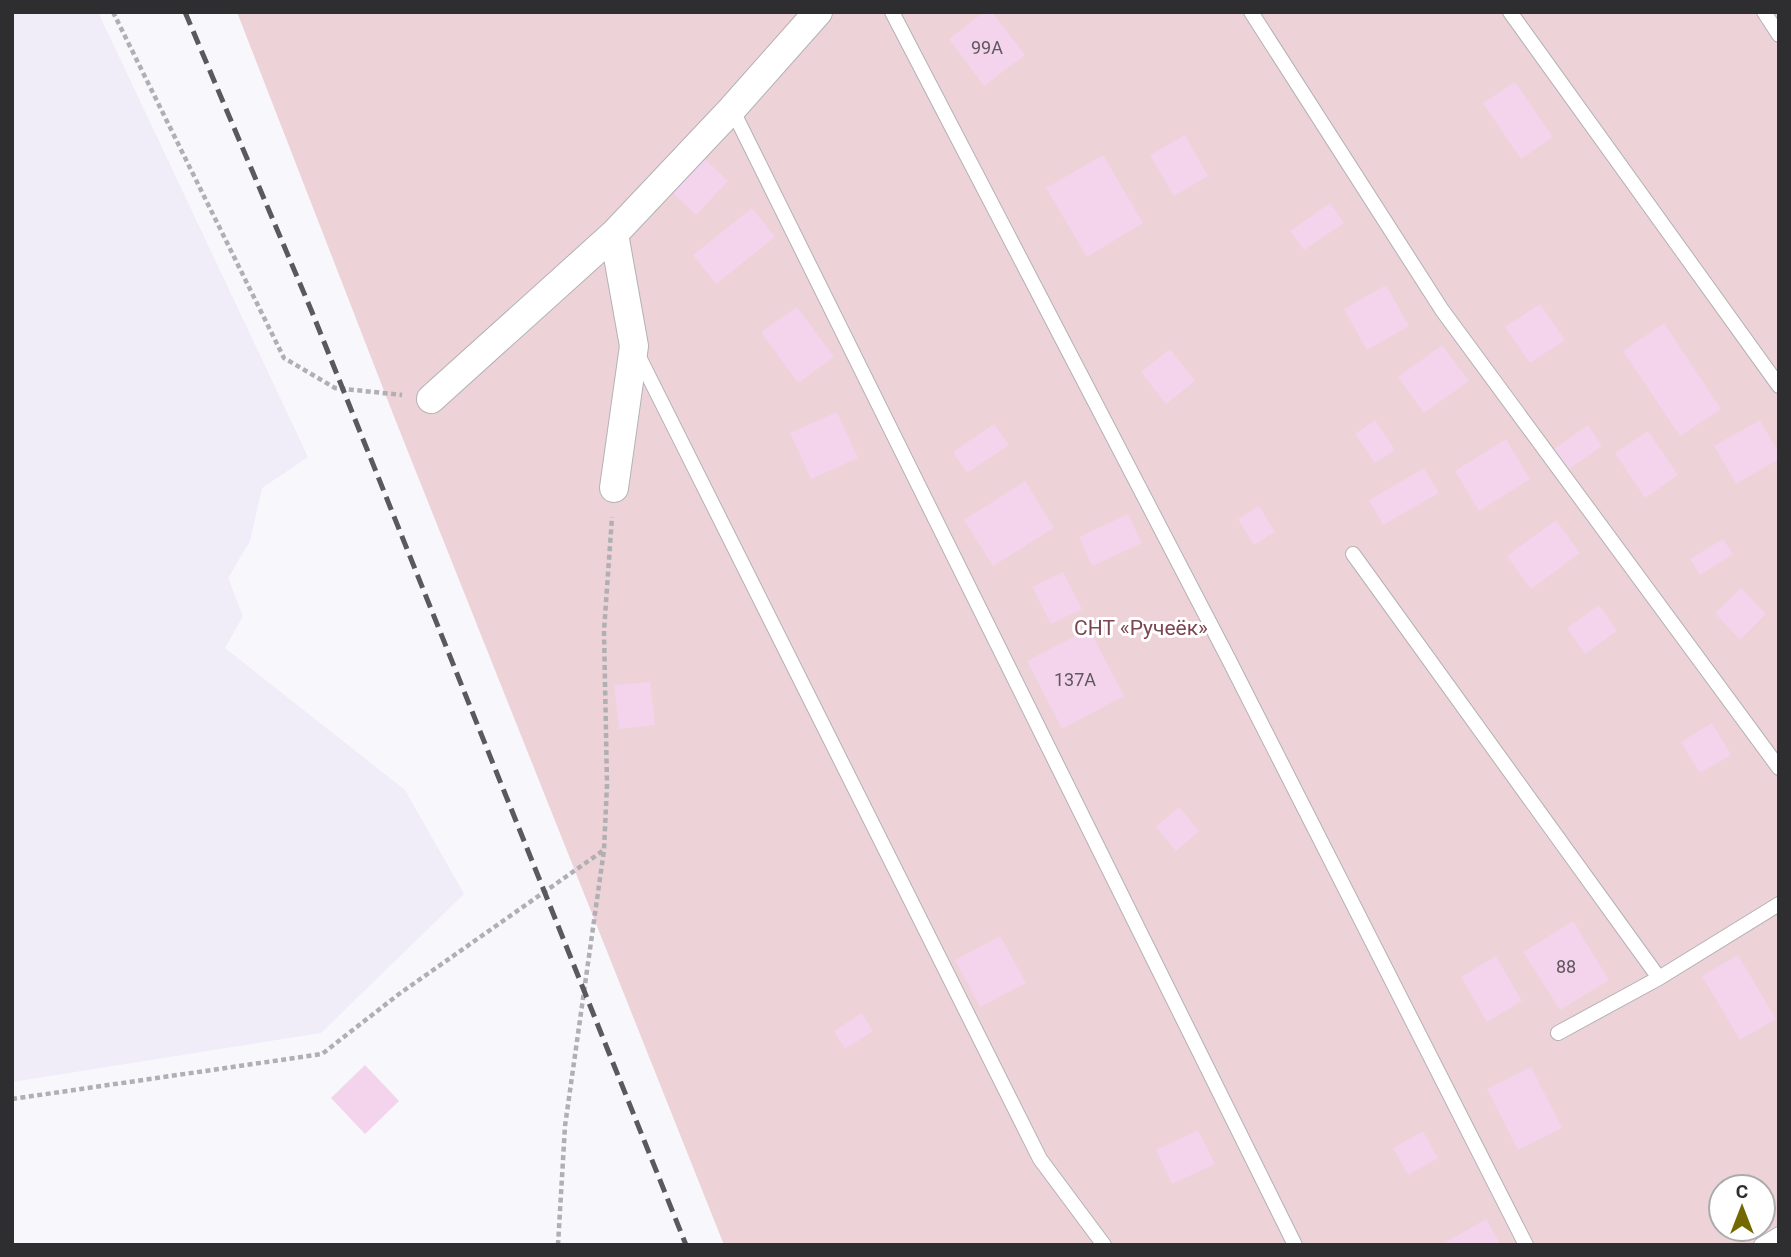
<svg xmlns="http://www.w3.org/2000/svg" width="1791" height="1257" font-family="Roboto,sans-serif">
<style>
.built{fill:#f0ecf8}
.green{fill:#edd2d7;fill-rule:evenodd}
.building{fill:#f3d4ec}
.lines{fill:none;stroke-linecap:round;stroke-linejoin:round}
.lane-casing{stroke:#b3b1b6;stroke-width:16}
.street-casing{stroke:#b3b1b6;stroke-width:30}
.path{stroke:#b0afb3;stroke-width:4.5;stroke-dasharray:5 3.5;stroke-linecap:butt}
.lane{stroke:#fff;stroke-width:14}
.street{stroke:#fff;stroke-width:28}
.rail{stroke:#5a595c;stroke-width:5;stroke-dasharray:14 7;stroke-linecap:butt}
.labels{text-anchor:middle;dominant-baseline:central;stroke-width:6;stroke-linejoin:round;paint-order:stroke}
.number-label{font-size:18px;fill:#5f575e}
.park-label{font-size:21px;fill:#7b4552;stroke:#fff}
</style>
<rect width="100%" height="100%" fill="#f8f7fc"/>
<path class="built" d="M 12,12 L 98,12 L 308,457 L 262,488 L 250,541 L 228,578 L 243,616 L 225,648 L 405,790 L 464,894 L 321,1033 L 12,1082 Z"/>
<path class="green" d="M 237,12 L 1779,12 L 1779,1245 L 724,1245 L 395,419 ZM 1721,1187 L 1763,1187 L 1763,1229 L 1721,1229 Z"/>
<path class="building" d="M 984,12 L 992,12 L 1025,55 L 984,86 L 949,39 Z
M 1515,82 L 1553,137 L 1521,159 L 1483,103 Z
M 1185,135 L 1208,176 L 1174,196 L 1150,155 Z
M 1103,155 L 1143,223 L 1087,257 L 1046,188 Z
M 705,159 L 728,181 L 696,215 L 673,193 Z
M 1330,203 L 1344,223 L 1304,250 L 1290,231 Z
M 752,208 L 775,237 L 716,284 L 693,255 Z
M 1386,285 L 1409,326 L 1367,350 L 1344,309 Z
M 1540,304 L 1565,340 L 1530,363 L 1505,327 Z
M 797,307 L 834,357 L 798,383 L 761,332 Z
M 1664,323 L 1721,409 L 1680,436 L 1623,351 Z
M 1442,345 L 1469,381 L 1424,413 L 1398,377 Z
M 1170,349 L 1195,381 L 1166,404 L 1141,372 Z
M 837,412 L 858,458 L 811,479 L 790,433 Z
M 1375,420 L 1395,450 L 1375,463 L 1355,434 Z
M 1760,420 L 1779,453 L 1779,459 L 1736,484 L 1714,446 Z
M 994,424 L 1009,445 L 967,473 L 953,452 Z
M 1588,425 L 1602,446 L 1569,469 L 1554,449 Z
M 1648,431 L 1678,475 L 1645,498 L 1615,453 Z
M 1506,439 L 1530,479 L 1479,511 L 1455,471 Z
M 1424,468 L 1439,493 L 1383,525 L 1369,500 Z
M 1025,481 L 1054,528 L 993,566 L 964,520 Z
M 1259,506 L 1275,532 L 1254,545 L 1238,519 Z
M 1128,514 L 1142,543 L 1092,566 L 1079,537 Z
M 1556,520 L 1580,553 L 1531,589 L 1507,556 Z
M 1723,539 L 1733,554 L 1700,575 L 1690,559 Z
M 1063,572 L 1082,609 L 1051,624 L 1032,587 Z
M 1741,588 L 1766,614 L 1740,640 L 1715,613 Z
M 1599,605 L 1617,631 L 1585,654 L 1567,628 Z
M 1089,629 L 1124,696 L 1062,729 L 1027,661 Z
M 650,682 L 655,725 L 619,729 L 614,685 Z
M 1712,723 L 1731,755 L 1700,773 L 1681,742 Z
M 1179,807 L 1199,831 L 1176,851 L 1156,827 Z
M 1573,921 L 1609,980 L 1560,1010 L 1523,952 Z
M 1000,936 L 1026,983 L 980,1007 L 955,960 Z
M 1738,955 L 1776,1019 L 1740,1040 L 1702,976 Z
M 1496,956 L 1522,1001 L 1487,1022 L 1461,977 Z
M 862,1013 L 873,1031 L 845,1049 L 834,1031 Z
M 365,1065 L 399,1101 L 365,1134 L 331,1098 Z
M 1531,1067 L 1562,1128 L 1518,1150 L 1487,1089 Z
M 1198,1130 L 1215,1164 L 1172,1184 L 1156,1150 Z
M 1423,1131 L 1438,1158 L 1408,1175 L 1393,1148 Z
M 1486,1219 L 1501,1245 L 1441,1245 Z"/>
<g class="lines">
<defs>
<path id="lane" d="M 892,12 L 1228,658 L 1526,1245
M 1251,12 L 1442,310 L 1779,768
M 1510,12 L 1779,386
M 1764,12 L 1779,35
M 732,109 L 1295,1245
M 636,351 L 1040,1159 L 1104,1245
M 1353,554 L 1659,978
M 1558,1033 L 1659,978 L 1779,904
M 1761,1245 L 1779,1234"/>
<path id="street" d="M 431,399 L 614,234
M 614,488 L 634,346 L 614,234 L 732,109 L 818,12"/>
</defs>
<use href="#lane" class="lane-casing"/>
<use href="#street" class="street-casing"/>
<path class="path" d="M 113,12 L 284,358 L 335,388 L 402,395
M 12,1099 L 322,1054 L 399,994 L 604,850
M 558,1245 L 565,1126 L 604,850 L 607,785 L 604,631 L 612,517"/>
<use href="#lane" class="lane"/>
<use href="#street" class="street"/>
<path class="rail" d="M 185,12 L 312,312 L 686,1245"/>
</g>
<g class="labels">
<g class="number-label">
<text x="987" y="47">99А</text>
<text x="1075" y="679">137А</text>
<text x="1566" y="966">88</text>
</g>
<g class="park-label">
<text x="1141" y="628">СНТ «Ручеёк»</text>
</g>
</g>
<rect width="1791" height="1257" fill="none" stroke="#2e2d2f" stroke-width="28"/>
<g transform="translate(1742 1208)"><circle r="33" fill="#ffffff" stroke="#ababac" stroke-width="2"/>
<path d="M0-5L12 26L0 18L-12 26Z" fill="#746900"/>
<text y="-10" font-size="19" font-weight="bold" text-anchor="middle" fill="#2e2d2f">С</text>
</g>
</svg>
